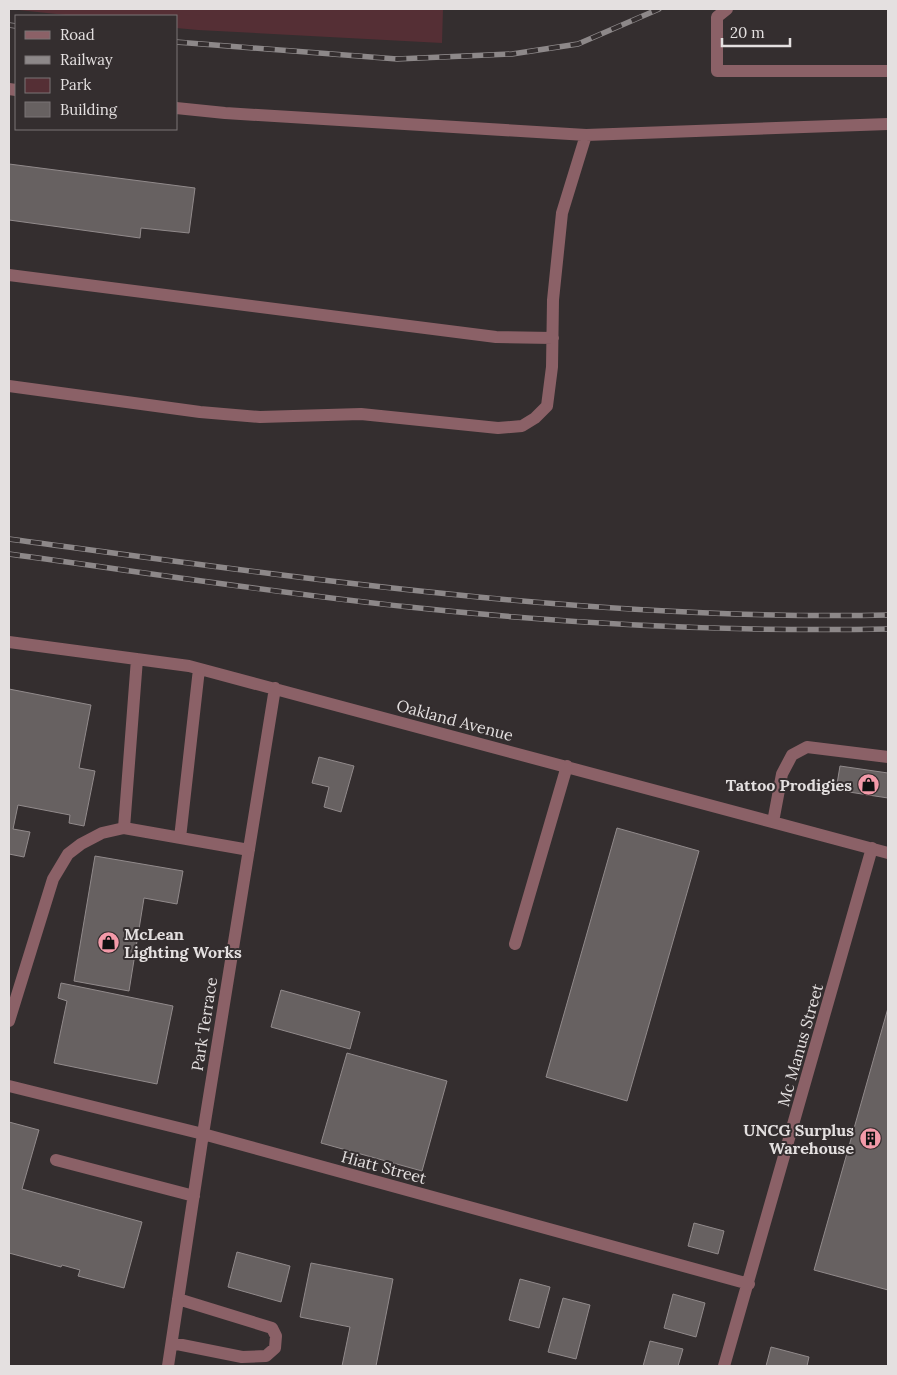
<svg xmlns="http://www.w3.org/2000/svg" width="897" height="1375" font-family="Lora,serif">
<style>
.green{fill:#552f35}
.building{fill:#676161;stroke:#918a8b}
.lines{fill:none;stroke-linecap:round;stroke-linejoin:round}
.minor{stroke:#8b6167;stroke-width:12}
.rail-casing{stroke:#8d8889;stroke-width:5.5}
.rail{stroke:#342e2f;stroke-width:4;stroke-dasharray:11;stroke-linecap:butt}
.labels{text-anchor:middle;dominant-baseline:central;stroke-width:4;stroke-linejoin:round;paint-order:stroke}
.street-label{font-size:16px;fill:#e4e0e0;stroke:#342e2f}
.poi-label{font-size:16px;font-weight:bold;fill:#e4e0e0;stroke:#342e2f;text-anchor:end}
</style>
<rect width="100%" height="100%" fill="#342e2f"/>
<path class="green" d="M 9,9 L 443,9 L 442,43 L 198,30 L 176,28 L 176,16 L 75,16 Z"/>
<path class="building" d="M 9,164 L 195,188 L 189,233 L 141,228 L 140,238 L 9,220 Z
M 9,689 L 91,705 L 79,768 L 95,771 L 84,826 L 69,823 L 70,815 L 18,805 L 13,829 L 30,832 L 24,857 L 9,854 L 9,858 Z
M 319,757 L 354,766 L 341,812 L 324,807 L 329,787 L 312,783 Z
M 840,766 L 888,773 L 888,798 L 836,790 Z
M 617,828 L 699,851 L 627,1101 L 546,1077 Z
M 95,856 L 183,871 L 177,904 L 144,898 L 129,991 L 74,981 Z
M 61,983 L 173,1006 L 157,1084 L 54,1063 L 67,1001 L 58,998 Z
M 281,990 L 360,1012 L 350,1049 L 271,1027 Z
M 888,1008 L 888,1290 L 814,1270 Z
M 347,1053 L 447,1081 L 422,1171 L 321,1143 Z
M 9,1122 L 39,1130 L 22,1189 L 142,1222 L 124,1288 L 78,1276 L 80,1270 L 62,1265 L 61,1267 L 9,1253 Z
M 694,1223 L 724,1231 L 718,1254 L 688,1246 Z
M 237,1252 L 290,1266 L 281,1302 L 228,1287 Z
M 311,1263 L 393,1279 L 376,1366 L 342,1366 L 350,1327 L 300,1317 Z
M 520,1279 L 550,1287 L 539,1328 L 509,1320 Z
M 673,1294 L 705,1303 L 696,1337 L 664,1328 Z
M 563,1298 L 590,1305 L 576,1359 L 548,1352 Z
M 650,1341 L 683,1349 L 678,1366 L 643,1366 Z
M 771,1347 L 809,1357 L 807,1366 L 766,1366 Z"/>
<g class="lines">
<path class="minor" d="M 727,9 L 717,17 L 717,71 L 888,71
M 9,89 L 16,90
M 176,108 L 225,113 L 586,135 L 888,124
M 9,275 L 496,337 L 553,338
M 9,386 L 200,412 L 260,417 L 361,414 L 498,428 L 522,426 L 535,418 L 547,406 L 552,367 L 553,300 L 562,213 L 586,135
M 9,642 L 189,666 L 888,853
M 773,822 L 782,774 L 792,755 L 807,747 L 888,757
M 124,828 L 137,659
M 180,838 L 199,669
M 515,944 L 567,766
M 9,1021 L 53,879 L 68,854 L 81,844 L 102,833 L 124,828 L 249,850
M 9,1086 L 203,1134 L 749,1284
M 56,1160 L 194,1196
M 172,1343 L 242,1357 L 266,1356 L 275,1348 L 276,1336 L 272,1328 L 178,1299
M 168,1366 L 203,1134 L 275,688
M 724,1366 L 872,848"/>
<defs>
<path id="rail" d="M 9,25 L 16,26
M 176,42 L 397,59 L 512,54 L 578,44 L 659,9
M 9,539 C 300,578 593,621 888,615
M 9,554 C 142,572 276,593 409,607 C 568,624 729,632 888,629"/>
</defs>
<use href="#rail" class="rail-casing"/>
<use href="#rail" class="rail"/>
</g>
<defs>
<symbol id="shop-disc" viewBox="-11 -11 22 22"><circle r="9.5" fill="#f39aa9" stroke="#342e2f"/><path d="M-5-2.5h2.3a2.7 3.5 0 0 1 5.4 0H5L5.5 6h-11ZM-1.5-2.5h3a1.5 2.3 0 0 0-3 0Z" fill="#111"/></symbol>
<symbol id="building-disc" viewBox="-11 -11 22 22"><circle r="9.5" fill="#f39aa9" stroke="#342e2f"/><path d="M-4-6H4V6H1V3H-1V6H-4ZM-2.5-4.3h1.7v1.8h-1.7ZM.8-4.3h1.7v1.8H.8ZM-2.5-1h1.7V.8h-1.7ZM.8-1h1.7V.8H.8Z" fill="#111"/></symbol>
</defs>
<g fill-rule="evenodd">
<use href="#shop-disc" x="856" y="772" width="25" height="25"/>
<use href="#shop-disc" x="96" y="930" width="25" height="25"/>
<use href="#building-disc" x="858" y="1126" width="25" height="25"/>
</g>
<g class="labels">
<g class="street-label">
<text transform="translate(455 720) rotate(15)">Oakland Avenue</text>
<text transform="translate(204 1024) rotate(-81)">Park Terrace</text>
<text transform="translate(800 1045) rotate(-74)">Mc Manus Street</text>
<text transform="translate(384 1167) rotate(15)">Hiatt Street</text>
</g>
<g class="poi-label">
<text x="852" y="785">Tattoo Prodigies</text>
<text x="124" y="934" text-anchor="start">McLean<tspan x="124" dy="18">Lighting Works</tspan></text>
<text x="854" y="1130">UNCG Surplus<tspan x="854" dy="18">Warehouse</tspan></text>
</g>
</g>
<rect width="897" height="1375" fill="none" stroke="#e4e0e0" stroke-width="20"/>
<rect x="15" y="15" width="162" height="115" fill="#342e2f" stroke="#7a7576"/>
<rect x="25" y="31" width="25" height="8" fill="#8b6167" stroke="#7a7576"/>
<text x="60" y="40" font-size="15" fill="#e4e0e0">Road</text>
<rect x="25" y="56" width="25" height="8" fill="#8d8889" stroke="#7a7576"/>
<text x="60" y="65" font-size="15" fill="#e4e0e0">Railway</text>
<rect x="25" y="78" width="25" height="15" fill="#552f35" stroke="#7a7576"/>
<text x="60" y="90" font-size="15" fill="#e4e0e0">Park</text>
<rect x="25" y="102" width="25" height="15" fill="#676161" stroke="#7a7576"/>
<text x="60" y="115" font-size="15" fill="#e4e0e0">Building</text>
<path d="M722 38v8h68v-8" fill="none" stroke="#e4e0e0" stroke-width="2.5"/>
<text x="730" y="38" font-size="15" fill="#e4e0e0" stroke="#342e2f" stroke-width="4" paint-order="stroke">20 m</text>
</svg>
